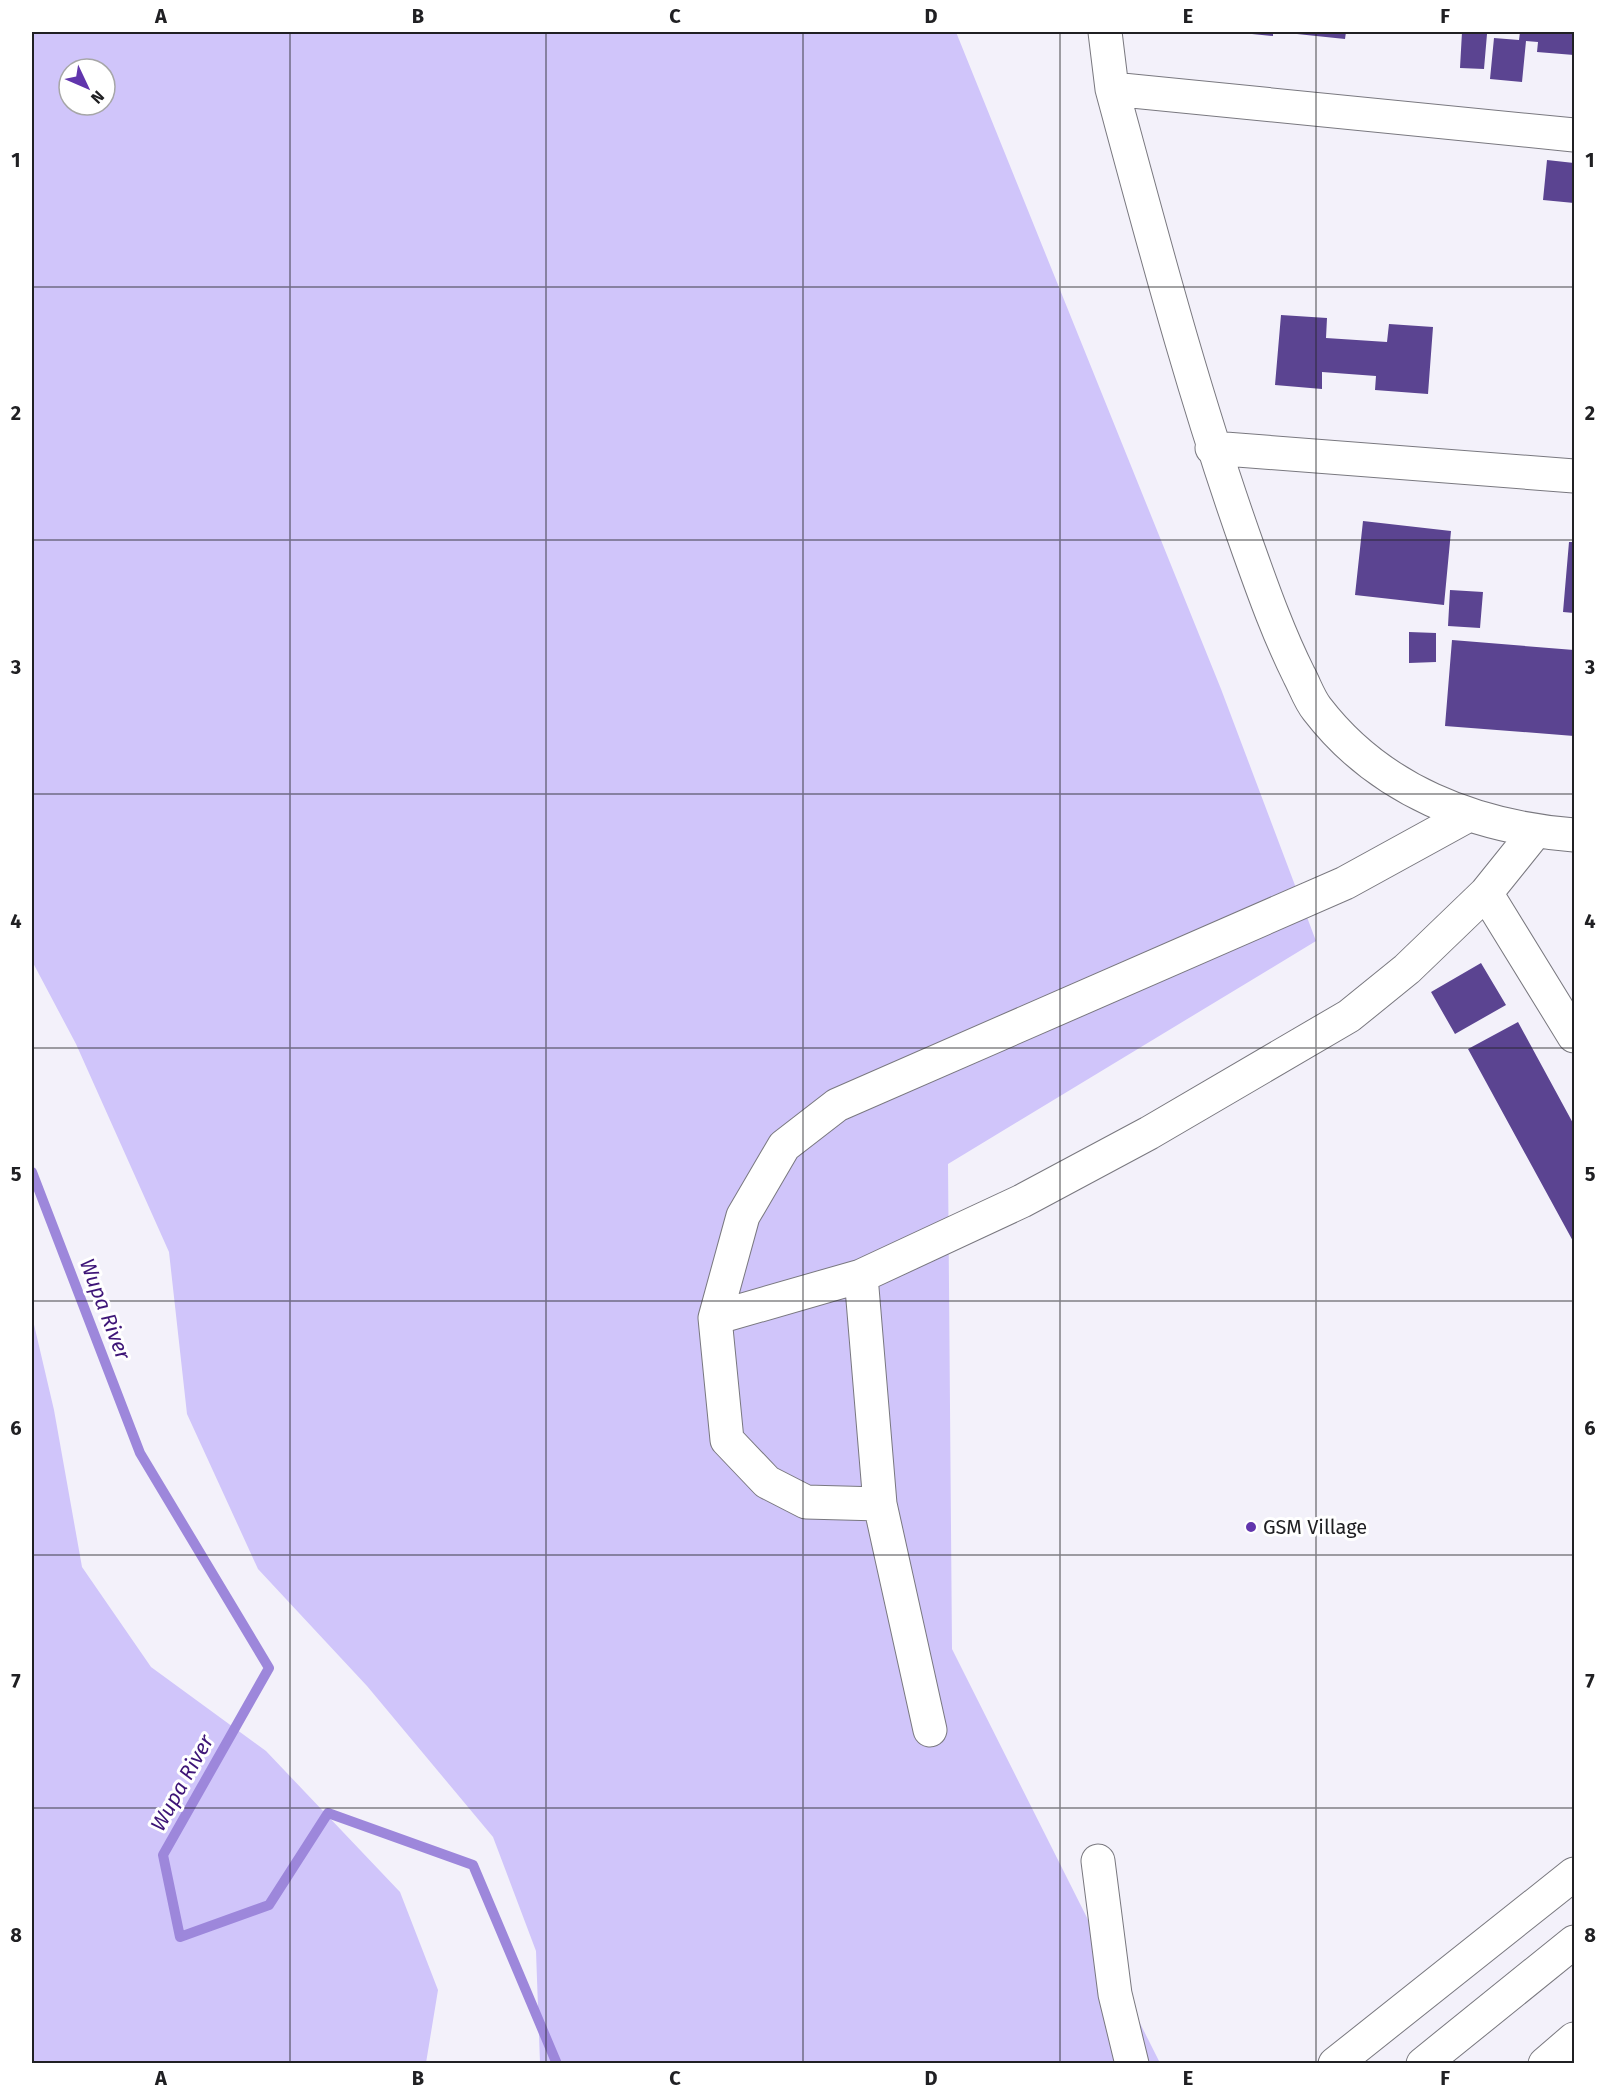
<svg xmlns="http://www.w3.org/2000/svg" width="1606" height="2095" font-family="'Fira Sans',sans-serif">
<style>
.green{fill:#d0c5fa;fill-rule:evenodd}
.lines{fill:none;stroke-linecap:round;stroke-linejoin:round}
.stream{stroke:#9d87db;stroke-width:10}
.building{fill:#5b4491}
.minor-casing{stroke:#79787f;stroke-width:35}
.major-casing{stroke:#79787f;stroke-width:35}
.minor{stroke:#fff;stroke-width:33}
.major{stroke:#fff;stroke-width:33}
.grid{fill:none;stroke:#202023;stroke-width:1.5;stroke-opacity:0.55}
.poi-dot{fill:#6135ad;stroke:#fff;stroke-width:2}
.labels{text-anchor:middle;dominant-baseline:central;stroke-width:6;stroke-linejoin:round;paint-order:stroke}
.poi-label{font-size:20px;fill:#202023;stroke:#fff;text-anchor:start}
.water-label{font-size:21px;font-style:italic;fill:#3d1477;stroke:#fff}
.neatline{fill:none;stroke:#202023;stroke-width:2}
.grid-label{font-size:20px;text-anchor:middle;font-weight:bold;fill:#202023}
</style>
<rect width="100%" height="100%" fill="#f3f1fa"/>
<path class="green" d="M 32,32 L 956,32 L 1221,689 L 1316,941 L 948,1164 L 952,1649 L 1160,2063 L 540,2063 L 536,1951 L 493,1837 L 367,1686 L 258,1569 L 187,1414 L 169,1252 L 76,1044 L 32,961 ZM 69,69 L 105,69 L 105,105 L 69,105 Z
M 32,1316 L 54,1410 L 82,1567 L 151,1667 L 266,1751 L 400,1892 L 438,1990 L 426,2063 L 32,2063 Z"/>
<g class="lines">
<path class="stream" d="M 32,1172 L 140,1453 L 269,1668 L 163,1855 L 180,1937 L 269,1905 L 328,1813 L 473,1865 L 557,2064"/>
</g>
<path class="building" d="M 1232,32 L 1273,32 L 1273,36 Z
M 1298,32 L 1346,32 L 1345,39 L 1297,34 Z
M 1462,32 L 1487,34 L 1484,69 L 1460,68 Z
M 1520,32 L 1574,32 L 1574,55 L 1537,52 L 1538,42 L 1526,41 L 1522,82 L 1490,79 L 1494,38 L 1519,40 Z
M 1547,160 L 1574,163 L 1574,203 L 1543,200 Z
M 1281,315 L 1327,318 L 1326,338 L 1387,342 L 1389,324 L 1433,327 L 1428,394 L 1375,390 L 1376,376 L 1322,372 L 1322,389 L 1275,385 Z
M 1363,521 L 1451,531 L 1444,605 L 1355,595 Z
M 1569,542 L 1574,542 L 1574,613 L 1563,612 Z
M 1450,590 L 1483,592 L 1480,628 L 1448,626 Z
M 1409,632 L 1436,633 L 1436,662 L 1409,663 Z
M 1452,640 L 1574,650 L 1574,736 L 1445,726 Z
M 1481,963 L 1506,1005 L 1455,1034 L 1431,992 Z
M 1518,1022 L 1574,1125 L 1574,1243 L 1468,1049 Z"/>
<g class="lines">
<defs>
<path id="minor" d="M 1105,32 L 1112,89 C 1154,244 1195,400 1249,551 C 1264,593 1279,635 1299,675 C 1305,686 1309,699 1317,709 C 1380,791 1475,827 1574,835
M 1112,89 L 1574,135
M 1212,448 L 1574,476
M 1486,893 L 1574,1036
M 861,1276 L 880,1504 L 930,1730
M 715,1318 L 861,1276 L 1022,1201 L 1149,1133 L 1349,1016 L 1407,969 L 1486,893 L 1535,832
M 880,1504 L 806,1502 L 767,1482 L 727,1440 L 715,1318 L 743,1216 L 784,1146 L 837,1105 L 1345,883 L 1467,816
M 1098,1861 L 1115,1994 L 1132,2064
M 1335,2064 L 1574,1874"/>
<path id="major" d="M 1423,2064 L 1574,1942
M 1545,2064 L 1574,2039"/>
</defs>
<use href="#minor" class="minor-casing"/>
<use href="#major" class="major-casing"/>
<use href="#minor" class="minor"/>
<use href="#major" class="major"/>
</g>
<path class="grid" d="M 290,32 L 290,2064M 546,32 L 546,2064M 803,32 L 803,2064M 1060,32 L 1060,2064M 1316,32 L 1316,2064M 32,287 L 1574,287M 32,540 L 1574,540M 32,794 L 1574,794M 32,1048 L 1574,1048M 32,1301 L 1574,1301M 32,1555 L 1574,1555M 32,1808 L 1574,1808"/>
<circle class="poi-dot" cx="1251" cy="1527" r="6"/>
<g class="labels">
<g class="poi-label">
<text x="1263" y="1527">GSM Village</text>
</g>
<g class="water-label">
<text transform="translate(105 1309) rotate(69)">Wupa River</text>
<text transform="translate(182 1783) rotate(-61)">Wupa River</text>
</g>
</g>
<rect width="1606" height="2095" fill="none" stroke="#ffffff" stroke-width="66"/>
<g transform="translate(87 87) rotate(134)"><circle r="28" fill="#ffffff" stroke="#a6a6a7" stroke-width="1.5"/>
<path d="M0-4.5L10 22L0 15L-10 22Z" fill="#6135ad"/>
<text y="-9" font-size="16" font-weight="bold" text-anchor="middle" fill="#202023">N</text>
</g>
<rect x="33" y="33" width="1540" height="2029" class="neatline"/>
<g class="grid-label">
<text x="161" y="23">A</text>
<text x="418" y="23">B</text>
<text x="675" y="23">C</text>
<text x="931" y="23">D</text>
<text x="1188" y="23">E</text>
<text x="1445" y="23">F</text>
<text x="16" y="167">1</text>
<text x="1590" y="167">1</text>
<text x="16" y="420">2</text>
<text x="1590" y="420">2</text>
<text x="16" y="674">3</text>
<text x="1590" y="674">3</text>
<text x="16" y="928">4</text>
<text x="1590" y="928">4</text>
<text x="16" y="1181">5</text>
<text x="1590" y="1181">5</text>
<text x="16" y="1435">6</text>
<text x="1590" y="1435">6</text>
<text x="16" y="1688">7</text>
<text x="1590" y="1688">7</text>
<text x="16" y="1942">8</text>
<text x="1590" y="1942">8</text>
<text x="161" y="2085">A</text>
<text x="418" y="2085">B</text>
<text x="675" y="2085">C</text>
<text x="931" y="2085">D</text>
<text x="1188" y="2085">E</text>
<text x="1445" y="2085">F</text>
</g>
</svg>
